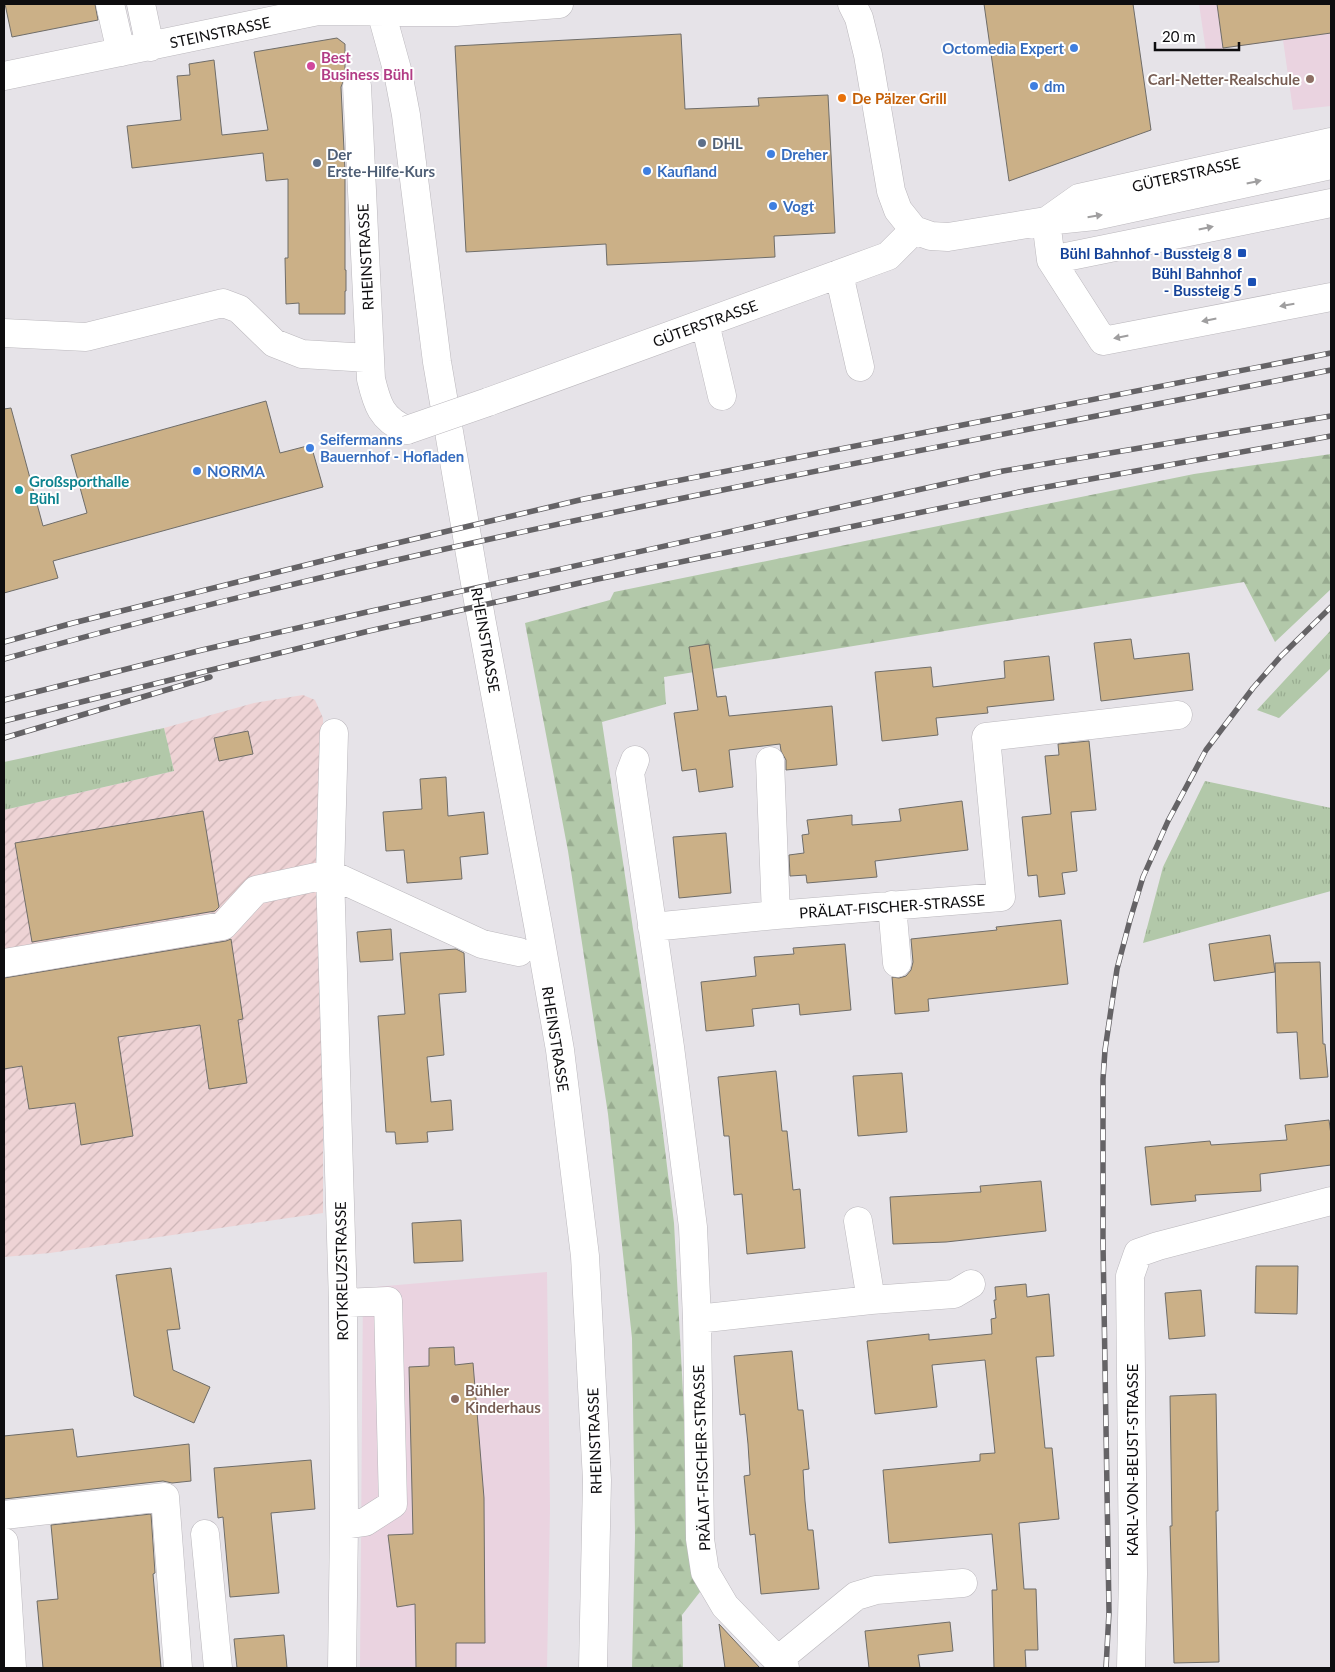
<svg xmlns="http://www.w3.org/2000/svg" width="1335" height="1672" font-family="Lato,sans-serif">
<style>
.industrial{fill:url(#industrial-furrows)}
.education{fill:#ead3e0}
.grass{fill:url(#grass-tufts)}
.forest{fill:url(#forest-firs)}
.building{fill:#cbb087;stroke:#6f6d69}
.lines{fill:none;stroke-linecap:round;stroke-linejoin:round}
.minor-casing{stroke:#bbb8bd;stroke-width:29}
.minor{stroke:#fff;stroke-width:28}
.rail-casing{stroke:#656366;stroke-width:5.5}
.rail{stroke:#fff;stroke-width:4;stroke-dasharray:11;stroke-linecap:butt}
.minor-bridge-casing{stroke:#bbb8bd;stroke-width:29;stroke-linecap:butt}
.minor-bridge{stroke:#fff;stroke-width:28}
.oneway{fill:#9f9e9f}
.shop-dot{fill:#3f7fe0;stroke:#fff;stroke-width:2}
.hotel-dot{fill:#d1479c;stroke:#fff;stroke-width:2}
.education-dot{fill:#8d6e63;stroke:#fff;stroke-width:2}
.food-dot{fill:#e8710a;stroke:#fff;stroke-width:2}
.service-dot{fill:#5c6f8a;stroke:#fff;stroke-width:2}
.transit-dot{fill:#1a4fb4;stroke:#fff;stroke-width:2}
.culture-dot{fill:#0f9aa8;stroke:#fff;stroke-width:2}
.labels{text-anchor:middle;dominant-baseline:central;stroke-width:4;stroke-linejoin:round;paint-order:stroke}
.street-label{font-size:15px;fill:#0e0d0f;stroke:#fff}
.shop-label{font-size:15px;font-weight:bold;fill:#366cbe;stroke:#fff;text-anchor:start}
.hotel-label{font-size:15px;font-weight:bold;fill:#b23c85;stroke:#fff;text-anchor:start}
.education-label{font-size:15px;font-weight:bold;fill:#785e54;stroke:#fff;text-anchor:end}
.food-label{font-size:15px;font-weight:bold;fill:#c56008;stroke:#fff;text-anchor:start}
.service-label{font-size:15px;font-weight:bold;fill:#4e5e75;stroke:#fff;text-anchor:start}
.transit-label{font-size:15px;font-weight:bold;fill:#164399;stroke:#fff;text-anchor:end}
.culture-label{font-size:15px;font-weight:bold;fill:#0d838f;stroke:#fff;text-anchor:start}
</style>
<defs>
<pattern id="industrial-furrows" width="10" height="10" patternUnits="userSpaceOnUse" patternTransform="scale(1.25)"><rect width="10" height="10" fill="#eed3d5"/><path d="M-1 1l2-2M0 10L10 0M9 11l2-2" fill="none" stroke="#cbb4b6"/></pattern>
<pattern id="grass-tufts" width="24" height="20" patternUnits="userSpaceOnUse" patternTransform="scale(1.25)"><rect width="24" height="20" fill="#b2c8a9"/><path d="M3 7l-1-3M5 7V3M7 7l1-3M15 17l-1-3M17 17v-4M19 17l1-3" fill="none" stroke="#98ab90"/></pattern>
<pattern id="forest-firs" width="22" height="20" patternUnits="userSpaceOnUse" patternTransform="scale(1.25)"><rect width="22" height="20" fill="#b2c8a9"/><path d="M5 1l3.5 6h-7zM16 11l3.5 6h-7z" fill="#98ab90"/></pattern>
</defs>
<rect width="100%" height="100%" fill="#e6e3e8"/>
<path class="industrial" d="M 303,695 L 315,700 L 323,718 L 323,1213 L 50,1253 L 4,1257 L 4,810 L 174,771 L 164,728 L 254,703 Z"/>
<path class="education" d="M 1199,4 L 1331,4 L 1331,106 L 1293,110 L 1283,40 L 1206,51 Z
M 547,1272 L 550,1509 L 547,1668 L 360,1668 L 363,1288 Z"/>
<path class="grass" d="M 1331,630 L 1331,668 L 1279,718 L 1257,710 Z
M 164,728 L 174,771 L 4,810 L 4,762 Z
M 1205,781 L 1331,808 L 1331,891 L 1143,943 L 1163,867 Z"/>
<path class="forest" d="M 1331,454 L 1331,589 L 1275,642 L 1244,582 L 664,677 L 666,704 L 602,722 L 660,1109 L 674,1223 L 692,1564 L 703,1588 L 682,1615 L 683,1668 L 632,1668 L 635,1536 L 632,1338 L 608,1114 L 568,851 L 525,623 L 610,600 L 614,592 L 1194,474 Z"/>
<path class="building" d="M 5,4 L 95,4 L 98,20 L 12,37 Z
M 984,4 L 1133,4 L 1151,130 L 1009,181 Z
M 1217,4 L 1331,4 L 1331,33 L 1223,48 Z
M 681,34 L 685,109 L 759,106 L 758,98 L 828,95 L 835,233 L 774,236 L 775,257 L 698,261 L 607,265 L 606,244 L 466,252 L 455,46 Z
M 337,38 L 345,44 L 345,77 L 341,87 L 345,171 L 345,270 L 346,270 L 346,291 L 345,291 L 345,314 L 299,314 L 299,303 L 286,304 L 285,258 L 288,258 L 288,179 L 266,181 L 263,153 L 132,168 L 127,126 L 181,120 L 177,76 L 190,75 L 189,64 L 214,60 L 222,135 L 268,130 L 254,52 Z
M 266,401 L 280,453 L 311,445 L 323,487 L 53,561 L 58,578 L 4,593 L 4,409 L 11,408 L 43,526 L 87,513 L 71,455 Z
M 1131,639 L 1134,659 L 1189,653 L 1193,690 L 1101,701 L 1094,643 Z
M 709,644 L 717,697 L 726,696 L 729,716 L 832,706 L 837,765 L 786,770 L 786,760 L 781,751 L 780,744 L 729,750 L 733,787 L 699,792 L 696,769 L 682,771 L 674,713 L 698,710 L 689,647 Z
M 1049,656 L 1054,700 L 987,707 L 988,713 L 936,718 L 938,735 L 882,741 L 875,672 L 931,667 L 933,687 L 1005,678 L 1004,661 Z
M 248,731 L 253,754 L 219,761 L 214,738 Z
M 1089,741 L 1096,810 L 1071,812 L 1077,871 L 1062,873 L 1065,894 L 1039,897 L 1037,875 L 1028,876 L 1022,817 L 1051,814 L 1045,756 L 1059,755 L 1058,744 Z
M 446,777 L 448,816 L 484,812 L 488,854 L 460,857 L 462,879 L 407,883 L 404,850 L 386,851 L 383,812 L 422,809 L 420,779 Z
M 962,801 L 968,850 L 875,861 L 877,877 L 807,883 L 806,875 L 790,876 L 789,855 L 804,853 L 802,835 L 809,834 L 807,820 L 852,815 L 852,825 L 901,821 L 899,809 Z
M 203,811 L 219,907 L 215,911 L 32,942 L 15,843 Z
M 726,833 L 731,893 L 679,898 L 673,837 Z
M 1061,920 L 1068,984 L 928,999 L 929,1011 L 895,1014 L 892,977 L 899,978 L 906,976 L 911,970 L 913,962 L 911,939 L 997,930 L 996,927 Z
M 391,929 L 393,960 L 360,962 L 357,932 Z
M 1270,935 L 1275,972 L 1214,981 L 1209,944 Z
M 231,939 L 243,1019 L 238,1020 L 247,1083 L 209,1089 L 200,1025 L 118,1037 L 133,1136 L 81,1145 L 75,1103 L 29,1109 L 22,1066 L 4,1069 L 4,978 L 226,941 Z
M 845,944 L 851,1010 L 800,1015 L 799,1004 L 752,1009 L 754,1026 L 706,1031 L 701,982 L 756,976 L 754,957 L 794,954 L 793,948 Z
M 456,949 L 464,953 L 466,992 L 439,994 L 444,1055 L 427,1057 L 431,1102 L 451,1100 L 453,1130 L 427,1132 L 428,1142 L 396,1144 L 395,1132 L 386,1132 L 378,1016 L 405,1014 L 400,953 Z
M 1320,962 L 1323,1044 L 1325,1044 L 1328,1077 L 1300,1079 L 1297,1032 L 1277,1033 L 1275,963 Z
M 776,1071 L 782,1131 L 787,1131 L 793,1190 L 800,1189 L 805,1248 L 747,1254 L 742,1194 L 734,1195 L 729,1136 L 724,1136 L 718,1077 Z
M 902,1073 L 907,1132 L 858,1136 L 853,1076 Z
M 1329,1120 L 1331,1135 L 1331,1165 L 1260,1174 L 1261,1191 L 1195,1195 L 1196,1201 L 1151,1205 L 1145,1147 L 1210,1141 L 1211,1145 L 1287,1140 L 1285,1125 Z
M 1041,1181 L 1046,1231 L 946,1242 L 893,1244 L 890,1197 L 981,1192 L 980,1186 Z
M 461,1220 L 463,1261 L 414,1263 L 412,1223 Z
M 1256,1266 L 1298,1266 L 1297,1314 L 1255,1313 Z
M 171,1268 L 180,1329 L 167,1330 L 173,1370 L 210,1387 L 194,1423 L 134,1396 L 116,1275 Z
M 1026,1284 L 1027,1297 L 1049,1294 L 1054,1356 L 1036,1357 L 1045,1448 L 1052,1448 L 1059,1519 L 1019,1523 L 1024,1589 L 1036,1589 L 1038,1650 L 1025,1650 L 1026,1668 L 994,1668 L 992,1590 L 997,1590 L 992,1534 L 889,1543 L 883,1470 L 980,1461 L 980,1454 L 995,1453 L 985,1360 L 932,1365 L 937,1407 L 875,1414 L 867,1341 L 929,1334 L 929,1340 L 992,1334 L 991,1319 L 996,1318 L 994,1300 L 996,1300 L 995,1287 Z
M 1201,1290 L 1205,1336 L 1169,1339 L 1165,1293 Z
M 454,1347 L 455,1365 L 473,1363 L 484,1498 L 485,1643 L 456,1643 L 456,1668 L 416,1668 L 415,1604 L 397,1607 L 388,1535 L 413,1534 L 409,1367 L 429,1366 L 429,1348 Z
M 792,1351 L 798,1410 L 803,1410 L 809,1469 L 803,1470 L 805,1501 L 808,1530 L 813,1530 L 819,1589 L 761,1594 L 755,1534 L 750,1535 L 744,1476 L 750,1475 L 748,1444 L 745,1414 L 740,1415 L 734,1356 Z
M 1216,1394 L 1218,1511 L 1216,1511 L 1219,1662 L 1174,1663 L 1170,1526 L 1172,1526 L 1170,1396 Z
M 73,1429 L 77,1457 L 189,1444 L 191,1481 L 172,1483 L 163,1481 L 4,1499 L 4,1436 Z
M 311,1460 L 315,1509 L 271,1513 L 279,1593 L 230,1597 L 223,1517 L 218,1518 L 214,1468 Z
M 151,1514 L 155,1573 L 153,1574 L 161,1668 L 43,1668 L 37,1601 L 58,1599 L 51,1525 Z
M 950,1622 L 953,1651 L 918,1655 L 920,1668 L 869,1668 L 865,1631 Z
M 719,1624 L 760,1668 L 725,1668 Z
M 284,1635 L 287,1668 L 237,1668 L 234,1639 Z"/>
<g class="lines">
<defs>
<path id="minor" d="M 110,4 L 121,52
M 141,4 L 150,47
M 379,4 L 398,73 L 406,115 L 437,362 L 481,618 L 538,925 L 560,1050 L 585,1256 L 597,1480 L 593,1668
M 852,4 L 859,18 L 868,55 L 891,191 L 898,210 L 914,230 L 931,236 L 948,237 L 1046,221 L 1095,216 L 1331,165
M 4,76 L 318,11 L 456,12 L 559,4
M 357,86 L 371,379 C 377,404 381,419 407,430
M 1048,220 L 1079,198 L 1331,142
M 1046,221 L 1051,260 L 1103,341 L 1331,297
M 1051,260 L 1331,203
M 839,274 L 860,367
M 705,323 L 722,396
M 4,333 L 86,337 L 223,303 L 239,309 L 274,343 L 302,354 L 369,358
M 488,402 L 888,256 L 914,230
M 334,733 L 330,874 L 343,1303 L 344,1525 L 342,1668
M 635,760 L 630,773 L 670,1047 L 693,1227 L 697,1319 L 700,1539 L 705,1572 L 725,1606 L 785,1668
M 770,761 L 776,915
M 892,905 L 897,963
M 652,927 L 776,915 L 1001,897 L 986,737 L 1178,715
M 4,963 L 223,926 L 256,890 L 330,874 L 482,944 L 519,952
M 858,1221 L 871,1300
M 343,1303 L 388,1301 L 393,1504 L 365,1522 L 344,1525
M 697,1319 L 871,1300 L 954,1294 L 971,1284
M 4,1515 L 165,1497 L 178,1668
M 205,1534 L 218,1668
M 4,1542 L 12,1668
M 778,1660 L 856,1596 L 876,1590 L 963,1583
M 1131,1668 L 1133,1574 L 1130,1276 L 1138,1253 L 1158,1246 L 1331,1201"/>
</defs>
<use href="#minor" class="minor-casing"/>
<use href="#minor" class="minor"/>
<defs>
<path id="rail" d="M 4,642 L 73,623 L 342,556 L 584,499 L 1331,353
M 4,659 C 440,537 887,458 1331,370
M 4,700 L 202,650 L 367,612 L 1003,471 L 1331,416
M 4,721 L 369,631 L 593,580 L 1024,491 L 1331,436
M 4,738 L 210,677
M 1106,1668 L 1109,1612 L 1103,1243 L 1103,1079 L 1105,1050 L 1117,969 L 1130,920 L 1143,877 L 1168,821 L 1206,750 L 1253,688 L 1281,656 L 1331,607"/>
</defs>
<use href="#rail" class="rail-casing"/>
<use href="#rail" class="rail"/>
<defs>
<path id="minor-bridge" d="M 407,430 L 488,402"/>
</defs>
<use href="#minor-bridge" class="minor-bridge-casing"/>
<use href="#minor-bridge" class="minor-bridge"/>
</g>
<defs><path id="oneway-solid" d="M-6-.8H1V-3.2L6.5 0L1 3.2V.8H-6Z" transform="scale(1.25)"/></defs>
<g class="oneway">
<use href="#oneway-solid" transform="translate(1254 182) rotate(-12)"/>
<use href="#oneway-solid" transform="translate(1095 216) rotate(-9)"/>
<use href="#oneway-solid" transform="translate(1206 228) rotate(-12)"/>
<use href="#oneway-solid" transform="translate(1287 305) rotate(170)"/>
<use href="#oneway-solid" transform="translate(1209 320) rotate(169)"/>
<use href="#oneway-solid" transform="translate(1121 337) rotate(169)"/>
</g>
<g class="shop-dot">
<circle cx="1074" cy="48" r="5"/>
<circle cx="1034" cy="86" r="5"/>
<circle cx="771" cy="154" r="5"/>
<circle cx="647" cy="171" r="5"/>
<circle cx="773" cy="206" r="5"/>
<circle cx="310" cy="448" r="5"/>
<circle cx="197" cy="471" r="5"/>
</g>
<circle class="hotel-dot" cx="311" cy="66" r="5"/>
<g class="education-dot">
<circle cx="1310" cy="79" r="5"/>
<circle cx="455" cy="1399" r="5"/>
</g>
<circle class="food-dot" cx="842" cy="98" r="5"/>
<g class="service-dot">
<circle cx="702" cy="143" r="5"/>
<circle cx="317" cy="163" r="5"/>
</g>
<g class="transit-dot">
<rect x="1237" y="248" width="10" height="10" rx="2.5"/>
<rect x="1247" y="277" width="10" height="10" rx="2.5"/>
</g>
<circle class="culture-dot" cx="19" cy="490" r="5"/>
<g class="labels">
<g class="street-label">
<text transform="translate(220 32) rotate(-12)">STEINSTRASSE</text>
<text transform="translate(1186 174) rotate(-13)">GÜTERSTRASSE</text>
<text transform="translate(365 257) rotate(-93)">RHEINSTRASSE</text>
<text transform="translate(705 323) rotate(-20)">GÜTERSTRASSE</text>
<text transform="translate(486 640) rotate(80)">RHEINSTRASSE</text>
<text transform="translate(892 906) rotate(-4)">PRÄLAT-FISCHER-STRASSE</text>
<text transform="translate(556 1039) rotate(81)">RHEINSTRASSE</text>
<text transform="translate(341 1271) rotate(-91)">ROTKREUZSTRASSE</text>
<text transform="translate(594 1441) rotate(-92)">RHEINSTRASSE</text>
<text transform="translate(701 1458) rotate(-92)">PRÄLAT-FISCHER-STRASSE</text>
<text transform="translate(1132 1460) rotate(-90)">KARL-VON-BEUST-STRASSE</text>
</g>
<g class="shop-label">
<text x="1064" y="48" text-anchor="end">Octomedia Expert</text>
<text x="1044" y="86">dm</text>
<text x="781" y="154">Dreher</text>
<text x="657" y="171">Kaufland</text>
<text x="783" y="206">Vogt</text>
<text x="320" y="439">Seifermanns<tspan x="320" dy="17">Bauernhof - Hofladen</tspan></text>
<text x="207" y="471">NORMA</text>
</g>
<g class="hotel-label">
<text x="321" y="57">Best<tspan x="321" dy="17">Business Bühl</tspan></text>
</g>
<g class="education-label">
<text x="1300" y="79">Carl-Netter-Realschule</text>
<text x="465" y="1390" text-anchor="start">Bühler<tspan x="465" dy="17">Kinderhaus</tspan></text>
</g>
<g class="food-label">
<text x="852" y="98">De Pälzer Grill</text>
</g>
<g class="service-label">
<text x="712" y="143">DHL</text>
<text x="327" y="154">Der<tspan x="327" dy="17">Erste-Hilfe-Kurs</tspan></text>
</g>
<g class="transit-label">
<text x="1232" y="253">Bühl Bahnhof - Bussteig 8</text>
<text x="1242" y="273">Bühl Bahnhof<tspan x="1242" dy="17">- Bussteig 5</tspan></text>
</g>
<g class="culture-label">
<text x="29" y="481">Großsporthalle<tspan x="29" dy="17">Bühl</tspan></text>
</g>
</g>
<rect width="1335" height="1672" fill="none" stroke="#0e0d0f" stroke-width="10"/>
<path d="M1155 42v8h84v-8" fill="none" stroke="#0e0d0f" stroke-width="2.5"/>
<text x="1162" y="42" font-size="15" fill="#0e0d0f" stroke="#ffffff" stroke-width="4" paint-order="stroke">20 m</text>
</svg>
